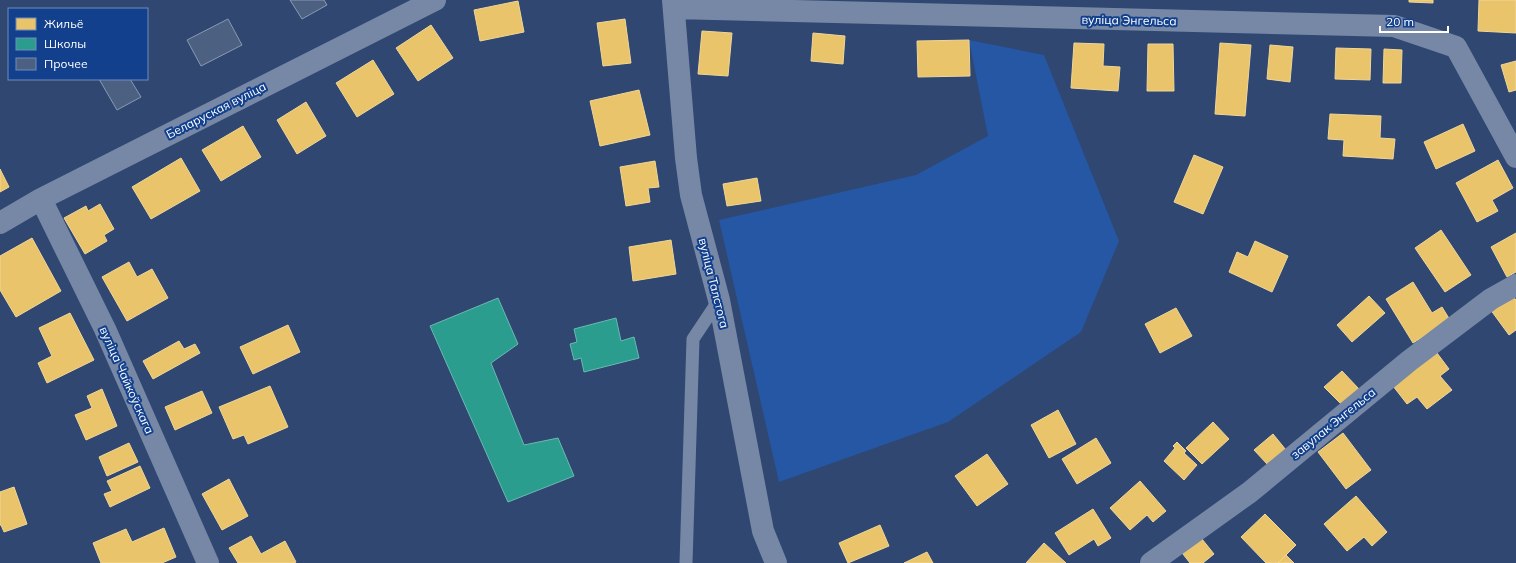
<svg xmlns="http://www.w3.org/2000/svg" width="1516" height="563" font-family="Mulish,sans-serif">
<style>
.green{fill:#2557a4}
.homes{fill:#e9c46a;stroke:#f0d697}
.schools{fill:#2a9d8f;stroke:#6abab1}
.building{fill:#4c6082;stroke:#8b9ab3}
.lines{fill:none;stroke-linecap:round;stroke-linejoin:round}
.lane{stroke:#7688a5;stroke-width:13}
.street{stroke:#7688a5;stroke-width:22}
.labels{text-anchor:middle;dominant-baseline:central;stroke-width:4;stroke-linejoin:round;paint-order:stroke}
.street-label{font-size:12px;fill:#fff;stroke:#13408d}
</style>
<rect width="100%" height="100%" fill="#2f4771"/>
<path class="green" d="M 969,40 L 1044,55 L 1119,241 L 1081,332 L 948,422 L 779,482 L 719,220 L 916,175 L 988,136 Z"/>
<path class="homes" d="M 1409,0 L 1433,0 L 1433,3 L 1409,2 Z
M 1479,0 L 1516,0 L 1516,33 L 1478,31 Z
M 518,1 L 524,32 L 480,41 L 474,10 Z
M 625,19 L 631,63 L 603,66 L 597,23 Z
M 431,25 L 453,58 L 418,81 L 396,48 Z
M 702,31 L 732,33 L 728,76 L 698,74 Z
M 813,33 L 845,36 L 843,64 L 811,61 Z
M 969,40 L 970,76 L 918,77 L 917,41 Z
M 1074,43 L 1104,44 L 1103,66 L 1120,67 L 1118,91 L 1071,88 Z
M 1220,43 L 1251,45 L 1245,116 L 1215,114 Z
M 1148,44 L 1173,44 L 1174,91 L 1147,91 Z
M 1270,45 L 1293,47 L 1290,82 L 1267,79 Z
M 1336,48 L 1371,49 L 1370,80 L 1335,79 Z
M 1384,49 L 1402,50 L 1401,83 L 1383,83 Z
M 373,60 L 394,94 L 357,117 L 336,83 Z
M 1516,61 L 1516,90 L 1509,92 L 1501,65 Z
M 639,90 L 650,135 L 600,146 L 590,101 Z
M 306,102 L 326,136 L 297,154 L 277,120 Z
M 1330,114 L 1381,116 L 1380,138 L 1395,139 L 1393,159 L 1343,156 L 1344,140 L 1328,139 Z
M 1463,124 L 1475,151 L 1436,169 L 1424,142 Z
M 243,126 L 261,157 L 221,181 L 202,150 Z
M 1194,155 L 1223,167 L 1203,214 L 1174,202 Z
M 181,158 L 200,191 L 151,219 L 132,187 Z
M 1498,160 L 1513,188 L 1492,200 L 1498,211 L 1477,222 L 1456,183 Z
M 655,161 L 659,187 L 648,188 L 650,202 L 626,206 L 620,167 Z
M 0,169 L 9,187 L 0,192 Z
M 757,178 L 761,201 L 727,206 L 723,184 Z
M 100,204 L 114,229 L 104,235 L 107,241 L 85,254 L 64,218 L 86,206 L 88,211 Z
M 1441,230 L 1471,275 L 1445,292 L 1415,248 Z
M 1516,233 L 1516,272 L 1507,277 L 1491,247 Z
M 32,238 L 61,291 L 16,317 L 0,290 L 0,256 Z
M 671,240 L 676,274 L 633,281 L 629,247 Z
M 1255,241 L 1288,256 L 1272,292 L 1229,272 L 1237,252 L 1248,257 Z
M 129,262 L 137,277 L 152,269 L 168,298 L 127,321 L 102,277 Z
M 1413,282 L 1432,313 L 1442,307 L 1450,320 L 1413,343 L 1386,299 Z
M 1511,294 L 1516,300 L 1516,330 L 1509,335 L 1490,309 Z
M 1369,296 L 1385,313 L 1352,342 L 1337,325 Z
M 1176,308 L 1192,336 L 1160,353 L 1145,324 Z
M 70,313 L 94,360 L 47,383 L 38,363 L 52,356 L 39,328 Z
M 288,325 L 300,352 L 253,374 L 240,347 Z
M 179,341 L 184,349 L 195,344 L 200,353 L 153,379 L 143,361 Z
M 1437,353 L 1449,369 L 1440,376 L 1452,390 L 1427,409 L 1417,397 L 1407,404 L 1393,386 Z
M 1342,371 L 1359,389 L 1342,405 L 1324,387 Z
M 270,386 L 288,427 L 248,444 L 244,435 L 233,439 L 219,407 Z
M 102,389 L 117,426 L 86,440 L 75,415 L 92,408 L 87,396 Z
M 202,391 L 212,413 L 175,430 L 165,407 Z
M 1058,410 L 1076,444 L 1049,458 L 1031,425 Z
M 1213,422 L 1229,439 L 1202,464 L 1186,448 Z
M 1343,433 L 1371,470 L 1346,489 L 1318,452 Z
M 1273,434 L 1286,450 L 1268,465 L 1254,450 Z
M 1096,438 L 1111,463 L 1077,484 L 1062,459 Z
M 1177,442 L 1186,451 L 1184,453 L 1197,465 L 1184,480 L 1164,461 L 1175,448 L 1173,446 Z
M 129,443 L 138,462 L 107,476 L 99,457 Z
M 987,454 L 1008,484 L 977,506 L 955,476 Z
M 140,466 L 150,488 L 110,507 L 104,494 L 112,491 L 107,481 Z
M 229,479 L 248,516 L 222,530 L 202,494 Z
M 1140,481 L 1166,511 L 1153,522 L 1147,515 L 1130,530 L 1110,508 Z
M 14,487 L 27,524 L 4,532 L 1,525 L 0,525 L 0,492 Z
M 1356,496 L 1387,532 L 1372,546 L 1364,537 L 1347,551 L 1324,524 Z
M 1093,509 L 1111,538 L 1098,546 L 1094,539 L 1069,555 L 1055,533 Z
M 1265,514 L 1296,545 L 1278,563 L 1266,563 L 1241,537 Z
M 880,525 L 889,546 L 848,563 L 839,543 Z
M 164,528 L 176,557 L 162,563 L 101,563 L 93,543 L 126,529 L 132,542 Z
M 1198,534 L 1214,554 L 1203,563 L 1190,563 L 1179,549 Z
M 251,536 L 261,554 L 285,541 L 296,562 L 294,563 L 238,563 L 229,548 Z
M 1044,543 L 1066,563 L 1026,563 Z
M 927,552 L 933,563 L 904,563 Z
M 1286,555 L 1294,563 L 1278,563 Z"/>
<path class="schools" d="M 498,298 L 518,344 L 491,363 L 524,445 L 558,438 L 574,476 L 508,502 L 430,326 Z
M 616,318 L 621,341 L 634,337 L 639,358 L 584,372 L 581,358 L 574,360 L 570,344 L 577,342 L 574,329 Z"/>
<path class="building" d="M 290,0 L 324,0 L 327,5 L 302,19 Z
M 228,19 L 242,45 L 201,66 L 187,40 Z
M 99,79 L 130,79 L 141,97 L 117,110 Z"/>
<g class="lines">
<path class="lane" d="M 686,563 L 693,339 L 719,300"/>
<path class="street" d="M 673,0 L 686,158 L 691,195 L 719,300 L 763,531 L 776,563
M 674,8 L 1394,26 L 1456,47 L 1516,157
M 41,199 L 105,329 L 208,563
M 0,223 L 41,199 L 435,0
M 1151,563 L 1250,492 L 1409,361 L 1491,299 L 1516,285"/>
</g>
<g class="labels">
<g class="street-label">
<text transform="translate(1129 20) rotate(1)">вуліца Энгельса</text>
<text transform="translate(216 110) rotate(-27)">Беларуская вуліца</text>
<text transform="translate(714 283) rotate(76)">вуліца Талстога</text>
<text transform="translate(127 380) rotate(66)">вуліца Чайкоўскага</text>
<text transform="translate(1333 423) rotate(-39)">завулак Энгельса</text>
</g>
</g>
<rect x="8" y="8" width="140" height="72" fill="#13408d" stroke="#718cbb"/>
<rect x="16" y="18" width="20" height="12" fill="#e9c46a" stroke="#718cbb"/>
<text x="44" y="28" font-size="12" fill="#ffffff">Жильё</text>
<rect x="16" y="38" width="20" height="12" fill="#2a9d8f" stroke="#718cbb"/>
<text x="44" y="48" font-size="12" fill="#ffffff">Школы</text>
<rect x="16" y="58" width="20" height="12" fill="#4c6082" stroke="#718cbb"/>
<text x="44" y="68" font-size="12" fill="#ffffff">Прочее</text>
<path d="M1380 26v6h68v-6" fill="none" stroke="#ffffff" stroke-width="2"/>
<text x="1386" y="26" font-size="12" fill="#ffffff" stroke="#13408d" stroke-width="3" paint-order="stroke">20 m</text>
</svg>
